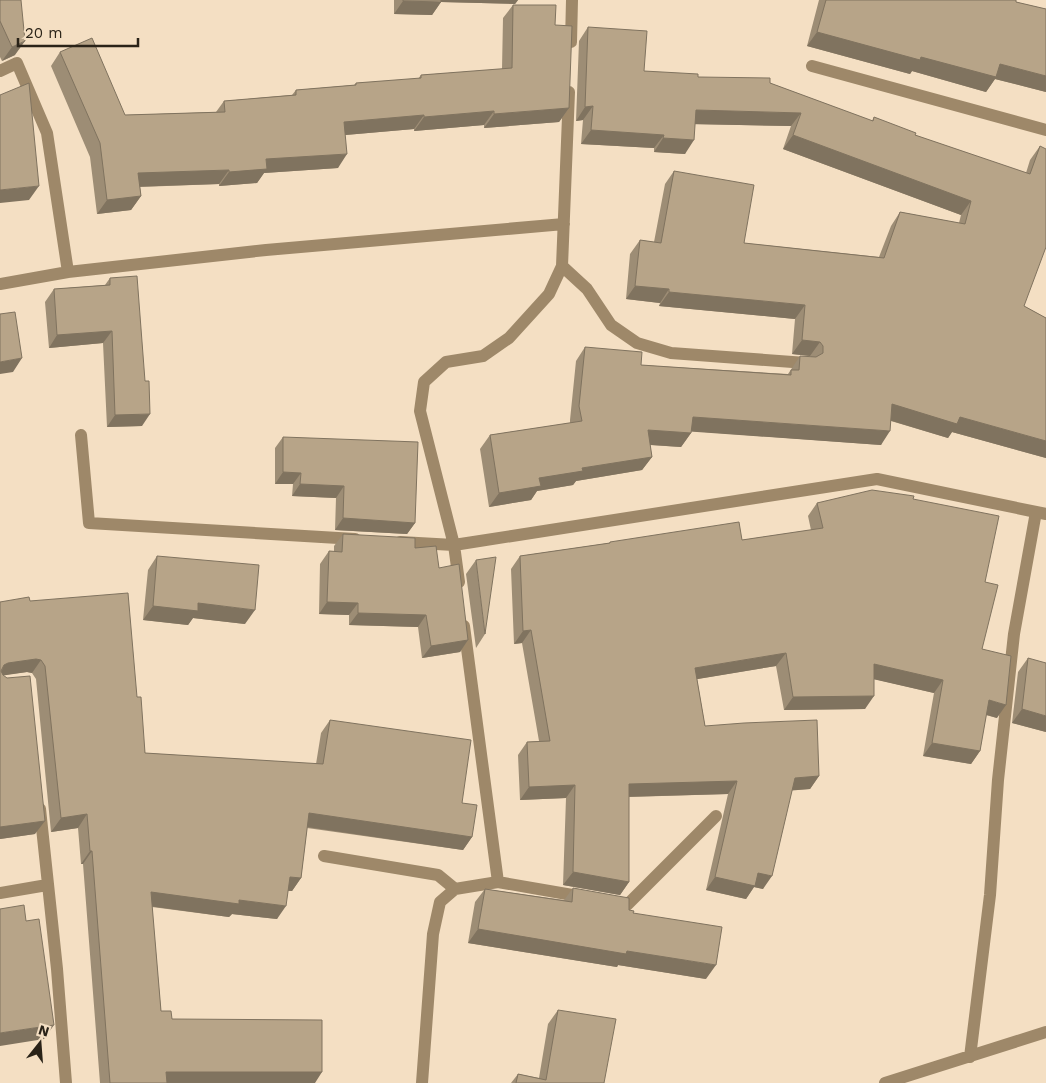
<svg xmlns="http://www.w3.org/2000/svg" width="1046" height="1083" font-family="'Work Sans',sans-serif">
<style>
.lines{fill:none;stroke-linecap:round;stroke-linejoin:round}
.minor{stroke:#9e8869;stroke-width:12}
.wall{fill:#9d8d75}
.shaded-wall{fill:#80735f}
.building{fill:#b7a488;stroke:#80735f}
</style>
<rect width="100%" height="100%" fill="#f4dfc3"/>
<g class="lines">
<path class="minor" d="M 571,42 L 572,0
M 812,66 L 1046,130
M 0,71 L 17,63 L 47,133 L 68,272 L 266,250 L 564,224
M 562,266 L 587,289 L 611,325 L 637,343 L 671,353 L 806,363
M 0,284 L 68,272
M 81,435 L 89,523 L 355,539
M 400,542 L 454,545 L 877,479 L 1046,514
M 459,582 L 454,545 L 420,411 L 424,382 L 446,362 L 483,356 L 509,338 L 549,294 L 562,266 L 569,92
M 40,809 L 57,969 L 66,1083
M 324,856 L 438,875 L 455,889
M 498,882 L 584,897
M 0,893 L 47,885
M 613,903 L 627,905 L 716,816
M 970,1057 L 990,895 L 998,780 L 1014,634 L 1036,512
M 422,1083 L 433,934 L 440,902 L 455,889 L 498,882 L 464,626
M 885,1083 L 1046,1032"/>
</g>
<path class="wall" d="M 0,0 L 15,55 L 2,61 L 0,57 Z
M 394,0 L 518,0 L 515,4 L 441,2 L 432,15 L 394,14 Z
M 819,0 L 1016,0 L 1016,2 L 1046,9 L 1046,92 L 995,79 L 986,92 L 912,71 L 910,74 L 807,46 Z
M 513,5 L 555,25 L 569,108 L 559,122 L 484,128 L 484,125 L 414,131 L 414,129 L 345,135 L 338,168 L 264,173 L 257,183 L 219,186 L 219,184 L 140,187 L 141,196 L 131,210 L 97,214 L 90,157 L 51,66 L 60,52 L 125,115 L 216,112 L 224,101 L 292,95 L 296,90 L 354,85 L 356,83 L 418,79 L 421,75 L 502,69 L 503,18 Z
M 588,27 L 644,71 L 698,77 L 770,83 L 872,121 L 874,117 L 915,135 L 1026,173 L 1030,160 L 1040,146 L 1024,306 L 1046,318 L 1046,458 L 952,432 L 948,438 L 891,421 L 881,445 L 691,431 L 691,433 L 681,447 L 650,445 L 652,457 L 642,470 L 576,481 L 573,485 L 537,491 L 531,500 L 489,507 L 480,449 L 490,435 L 570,423 L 570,420 L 576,361 L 585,347 L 641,365 L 788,374 L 800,356 L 811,357 L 810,356 L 792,354 L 795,319 L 659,306 L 660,303 L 626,299 L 630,254 L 640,240 L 654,242 L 665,184 L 674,171 L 744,243 L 879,257 L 891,226 L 900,212 L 959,223 L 961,215 L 783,149 L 791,126 L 695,124 L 685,154 L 654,152 L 654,148 L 581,144 L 583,120 L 576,121 L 579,41 Z
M 110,278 L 142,426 L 107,427 L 103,343 L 49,348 L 45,302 L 54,289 L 105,285 Z
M 283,437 L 415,523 L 407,534 L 335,530 L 336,498 L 292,496 L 293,484 L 275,484 L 275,448 Z
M 913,499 L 985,582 L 982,649 L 997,718 L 986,715 L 980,751 L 971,764 L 923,756 L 934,693 L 874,679 L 865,709 L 784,710 L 776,666 L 697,679 L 705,726 L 819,776 L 810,789 L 792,790 L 763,889 L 754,887 L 746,899 L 706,890 L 728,794 L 629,797 L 629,882 L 620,895 L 563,885 L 566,798 L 520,800 L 518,755 L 527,742 L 539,741 L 522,643 L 514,644 L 511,569 L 520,556 L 609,543 L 610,542 L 742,540 L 811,530 L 808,516 L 817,503 Z
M 343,534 L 415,548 L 439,568 L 468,640 L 460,652 L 422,658 L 418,627 L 349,625 L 349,615 L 319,614 L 320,564 L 329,551 L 334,552 L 334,546 Z
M 157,556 L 245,624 L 193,618 L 188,625 L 143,620 L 148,570 Z
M 476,560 L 485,634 L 476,648 L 466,574 Z
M 30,601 L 137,697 L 145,753 L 316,764 L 321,733 L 330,720 L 462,803 L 472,837 L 463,850 L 307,828 L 301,878 L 292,891 L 288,891 L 277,919 L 232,914 L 229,917 L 152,907 L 161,1011 L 172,1019 L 315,1083 L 100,1083 L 83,864 L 81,864 L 78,828 L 51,832 L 36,679 L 32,673 L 27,672 L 3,675 L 35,834 L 0,839 L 0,602 Z
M 1028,658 L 1046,732 L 1012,723 L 1018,672 Z
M 573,888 L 629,910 L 633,913 L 706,979 L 618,965 L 617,967 L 468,943 L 475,902 L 485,889 L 564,900 Z
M 558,1010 L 604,1083 L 511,1083 L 518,1074 L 539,1078 L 548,1024 Z"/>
<path class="shaded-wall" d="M 434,0 L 518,0 L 515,4 L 441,2 L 432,15 L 394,14 L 403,1 Z
M 817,32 L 921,57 L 1000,64 L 1046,76 L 1046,92 L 995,79 L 986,92 L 912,71 L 910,74 L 807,46 Z
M 25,41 L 15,55 L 2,61 L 12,47 Z
M 593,106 L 583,120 L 576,121 L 585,107 Z
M 569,108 L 559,122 L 484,128 L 494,114 Z
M 696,110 L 801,113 L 791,126 L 687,124 Z
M 494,111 L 484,125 L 414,131 L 424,117 Z
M 424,115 L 414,129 L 334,136 L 344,122 Z
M 591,130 L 664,135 L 654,148 L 581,144 Z
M 793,135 L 971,201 L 961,215 L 783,149 Z
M 663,138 L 694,140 L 685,154 L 654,152 Z
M 347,154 L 338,168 L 264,173 L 257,183 L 219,186 L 229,172 L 266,159 Z
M 229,170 L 219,184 L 129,187 L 138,173 Z
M 39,186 L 29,200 L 0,203 L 0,190 Z
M 141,196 L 131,210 L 97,214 L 107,200 Z
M 635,286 L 669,289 L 660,303 L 626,299 Z
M 669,292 L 805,305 L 795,319 L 659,306 Z
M 112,331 L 103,343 L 49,348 L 57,335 Z
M 802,340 L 820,342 L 810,356 L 792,354 Z
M 22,358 L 13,372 L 0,374 L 0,362 Z
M 892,404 L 960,417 L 1046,441 L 1046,458 L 952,432 L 948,438 L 882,418 Z
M 150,414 L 142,426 L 107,427 L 115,415 Z
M 693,417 L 890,431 L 881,445 L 683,431 Z
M 648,430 L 691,433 L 681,447 L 638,444 Z
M 652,457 L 642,470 L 576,481 L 573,485 L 537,491 L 531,500 L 489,507 L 499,493 L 539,478 L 582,468 Z
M 283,472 L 301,473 L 293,484 L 275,484 Z
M 300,484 L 344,486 L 336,498 L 292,496 Z
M 343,518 L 415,523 L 407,534 L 335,530 Z
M 327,602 L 358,603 L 349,615 L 319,614 Z
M 198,603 L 255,610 L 245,624 L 193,618 L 188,625 L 143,620 L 153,606 Z
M 358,613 L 426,615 L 418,627 L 349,625 Z
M 531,630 L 522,643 L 514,644 L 523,631 Z
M 468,640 L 460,652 L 422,658 L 431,646 Z
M 786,653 L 776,666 L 686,681 L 695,668 Z
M 36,659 L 41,660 L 32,673 L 27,672 L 0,676 L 4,665 L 8,663 Z
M 874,664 L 943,680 L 934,693 L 864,677 Z
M 874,696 L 865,709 L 784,710 L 793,697 Z
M 989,700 L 1006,705 L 997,718 L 980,713 Z
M 1022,709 L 1046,716 L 1046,732 L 1012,723 Z
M 932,743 L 980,751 L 971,764 L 923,756 Z
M 819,776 L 810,789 L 786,791 L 795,778 Z
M 737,781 L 728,794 L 620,797 L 629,784 Z
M 575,785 L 566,798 L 520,800 L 529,787 Z
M 309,813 L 472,837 L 463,850 L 300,826 Z
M 87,814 L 78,828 L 51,832 L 61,818 Z
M 45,821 L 35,834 L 0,839 L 0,827 Z
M 90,851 L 92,851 L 83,864 L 81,864 Z
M 573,872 L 629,882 L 620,895 L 563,885 Z
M 758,873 L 772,876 L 763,889 L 754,887 L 746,899 L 706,890 L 715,877 Z
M 290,877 L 301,878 L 292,891 L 281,890 Z
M 151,892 L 239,900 L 286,906 L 277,919 L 232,914 L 229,917 L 141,905 Z
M 478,929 L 627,951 L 716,965 L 706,979 L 618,965 L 617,967 L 468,943 Z
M 54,1025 L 44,1039 L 0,1046 L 0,1033 Z
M 166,1072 L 322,1072 L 315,1083 L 158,1083 Z"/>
<path class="building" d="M 0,0 L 21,0 L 25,41 L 12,47 L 0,21 Z
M 403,0 L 441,0 L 441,2 L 403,1 Z
M 826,0 L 1016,0 L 1016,2 L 1046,9 L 1046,76 L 1000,64 L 996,77 L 921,57 L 920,60 L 817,32 Z
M 513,5 L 556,5 L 555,25 L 572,26 L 569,108 L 494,114 L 494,111 L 424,117 L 424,115 L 344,122 L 347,154 L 266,159 L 267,169 L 229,172 L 229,170 L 138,173 L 141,196 L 107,200 L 100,143 L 60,52 L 92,38 L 125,115 L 225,112 L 224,101 L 296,95 L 296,90 L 356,85 L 356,83 L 421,78 L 421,75 L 512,68 Z
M 588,27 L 647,31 L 644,71 L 698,74 L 698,77 L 770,78 L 770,83 L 873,121 L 874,117 L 916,133 L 915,135 L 1030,174 L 1040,146 L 1046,149 L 1046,247 L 1024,306 L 1046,318 L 1046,441 L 960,417 L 957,424 L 892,404 L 890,431 L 693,417 L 691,433 L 648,430 L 652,457 L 582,468 L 583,471 L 539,478 L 541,486 L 499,493 L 490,435 L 582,421 L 579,406 L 585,347 L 642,352 L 641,365 L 791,375 L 791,370 L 799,370 L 800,356 L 816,357 L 823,353 L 823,346 L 820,342 L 802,340 L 805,305 L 669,292 L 669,289 L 635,286 L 640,240 L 661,243 L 674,171 L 754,185 L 744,243 L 884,258 L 900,212 L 965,224 L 971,201 L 793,135 L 801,113 L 696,110 L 694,140 L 663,138 L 664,135 L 591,130 L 593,106 L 585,107 Z
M 29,83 L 39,186 L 0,190 L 0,95 Z
M 137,276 L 145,381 L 149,381 L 150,414 L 115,415 L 112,331 L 57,335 L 54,289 L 110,285 L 110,278 Z
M 15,312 L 22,358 L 0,362 L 0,314 Z
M 283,437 L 418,442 L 415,523 L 343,518 L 344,486 L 300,484 L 301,473 L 283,472 Z
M 872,490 L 914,496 L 913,499 L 999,516 L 985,582 L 998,585 L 982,649 L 1011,656 L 1006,705 L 989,700 L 980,751 L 932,743 L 943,680 L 874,664 L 874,696 L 793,697 L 786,653 L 695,668 L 705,726 L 744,723 L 817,720 L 819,776 L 795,778 L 772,876 L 758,873 L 755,886 L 715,877 L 737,781 L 629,784 L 629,882 L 573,872 L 575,785 L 529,787 L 527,742 L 550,741 L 531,630 L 523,631 L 520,556 L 610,543 L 610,542 L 739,522 L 742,540 L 823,528 L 817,503 Z
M 343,534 L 415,538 L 415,548 L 436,546 L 439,568 L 459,564 L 468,640 L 431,646 L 426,615 L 358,613 L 358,603 L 327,602 L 329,551 L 342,552 Z
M 157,556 L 259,565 L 255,610 L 198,603 L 198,611 L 153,606 Z
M 496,557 L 485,634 L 476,560 Z
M 128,593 L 137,697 L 141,697 L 145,753 L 323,764 L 330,720 L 471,740 L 462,803 L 477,805 L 472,837 L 309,813 L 301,878 L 290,877 L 286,906 L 239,900 L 239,904 L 151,892 L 161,1011 L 171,1011 L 172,1019 L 322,1020 L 322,1072 L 166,1072 L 167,1083 L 110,1083 L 92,851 L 90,851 L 87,814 L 61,818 L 45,666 L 41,660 L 36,659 L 8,663 L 4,665 L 1,671 L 3,675 L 7,678 L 30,676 L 45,821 L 0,827 L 0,602 L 29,597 L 30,601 Z
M 1028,658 L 1046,663 L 1046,716 L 1022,709 Z
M 573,888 L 629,898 L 629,910 L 634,911 L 633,913 L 722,927 L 716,965 L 627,951 L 626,954 L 478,929 L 485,889 L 572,902 Z
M 24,905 L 26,921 L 39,919 L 54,1025 L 0,1033 L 0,909 Z
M 558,1010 L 616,1019 L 604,1083 L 516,1083 L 518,1074 L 546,1080 Z"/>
<g transform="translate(40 1043) rotate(17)" stroke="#f4dfc3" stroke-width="4" paint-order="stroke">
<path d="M0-4L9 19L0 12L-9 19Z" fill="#2a2318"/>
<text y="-8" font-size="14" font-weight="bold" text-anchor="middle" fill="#2a2318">N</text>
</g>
<path d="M18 38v8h120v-8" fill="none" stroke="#2a2318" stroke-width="2.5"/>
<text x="25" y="38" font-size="15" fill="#2a2318" stroke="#f4dfc3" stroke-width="4" paint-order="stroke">20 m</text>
</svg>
